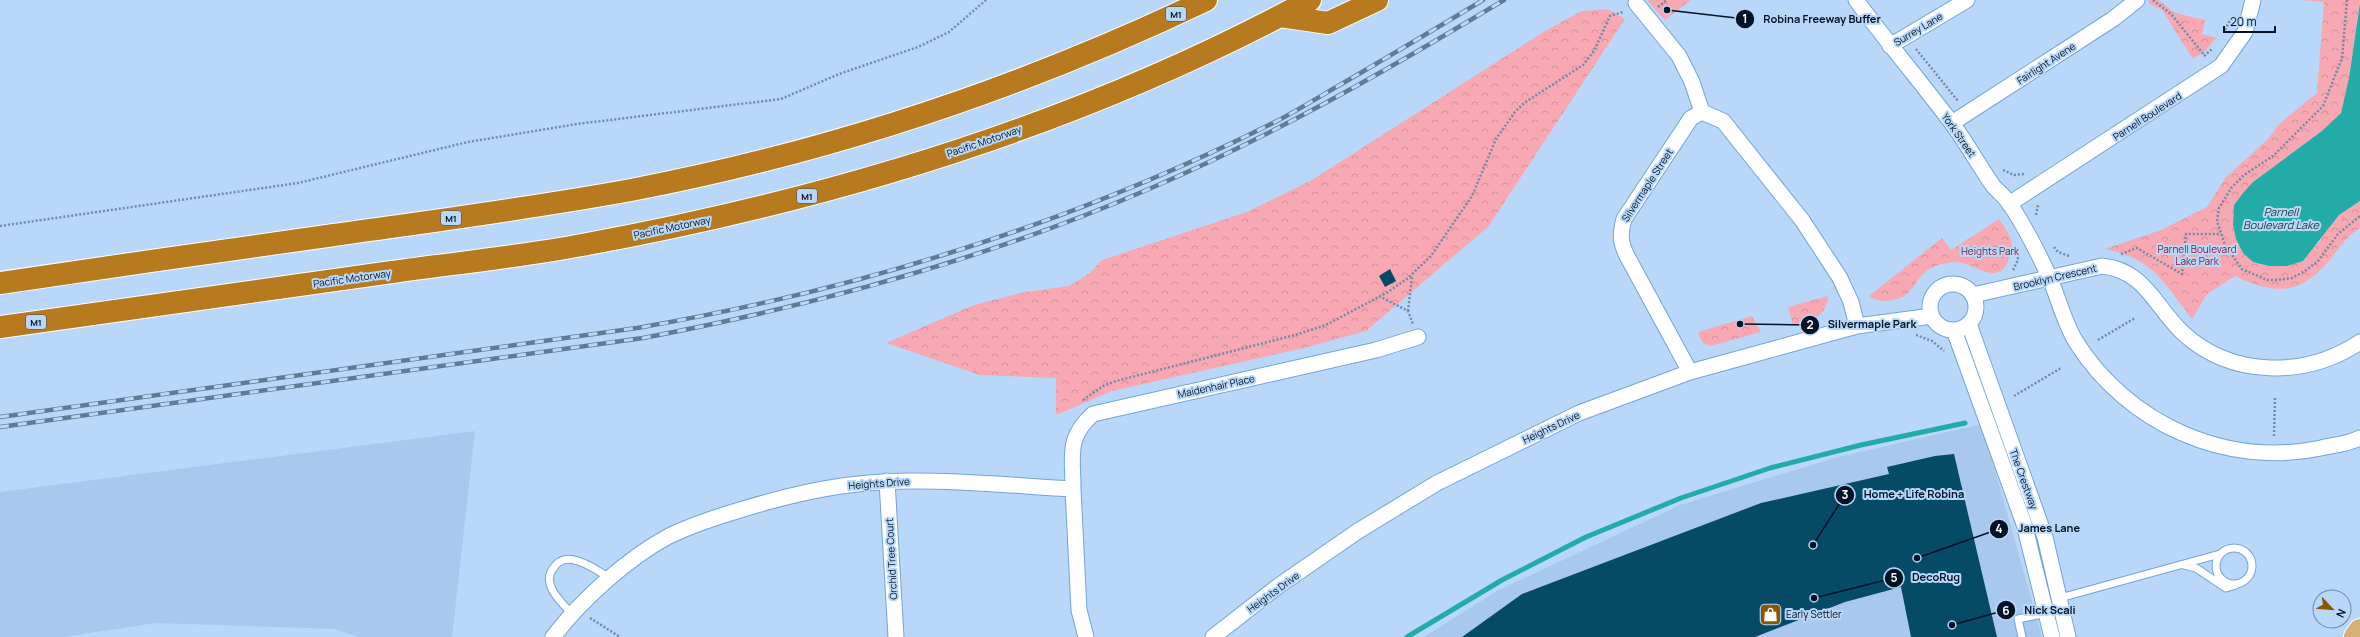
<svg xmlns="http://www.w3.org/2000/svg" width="2360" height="637" font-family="Manrope,sans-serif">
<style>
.built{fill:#a8c9ed}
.park{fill:url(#park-crowns)}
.water{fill:#23aca7}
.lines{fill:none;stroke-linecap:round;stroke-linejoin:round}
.stream{stroke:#23aca7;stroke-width:5}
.building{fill:#064b65}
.lane-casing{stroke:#72a4d9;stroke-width:9}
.street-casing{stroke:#72a4d9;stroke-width:17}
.primary-casing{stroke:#fff;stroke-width:24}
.highway-casing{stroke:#fff;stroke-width:24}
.path{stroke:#718aa6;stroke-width:2.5;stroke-dasharray:2 2;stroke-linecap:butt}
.lane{stroke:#fff;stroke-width:7}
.street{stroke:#fff;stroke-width:15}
.primary{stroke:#d4af78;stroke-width:22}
.highway{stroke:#b77a1e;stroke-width:22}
.rail-casing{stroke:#627a94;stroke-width:4.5}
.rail{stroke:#b9d8f9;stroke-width:3;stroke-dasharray:9;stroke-linecap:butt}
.labels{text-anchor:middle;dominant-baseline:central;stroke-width:4;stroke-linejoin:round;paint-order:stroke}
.shield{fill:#b9d8f9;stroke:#384d65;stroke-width:1}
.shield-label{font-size:9px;font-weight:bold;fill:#011225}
.street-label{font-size:10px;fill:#011225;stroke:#b9d8f9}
.park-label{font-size:10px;fill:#801c36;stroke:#b9d8f9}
.poi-label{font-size:10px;fill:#011225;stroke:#b9d8f9;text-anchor:start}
.water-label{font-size:11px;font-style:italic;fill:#203b39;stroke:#b9d8f9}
.leader{fill:none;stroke:#011225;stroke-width:1.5}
.callout-dot{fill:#011225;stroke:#b9d8f9;stroke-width:1.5}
.mark-label{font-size:12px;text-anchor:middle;font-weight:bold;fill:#fff}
.callout-label{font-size:11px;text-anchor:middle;font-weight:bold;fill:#011225;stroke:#b9d8f9;stroke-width:4;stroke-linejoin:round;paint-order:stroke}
</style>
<defs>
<pattern id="park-crowns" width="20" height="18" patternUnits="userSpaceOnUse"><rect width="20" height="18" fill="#f7a8b2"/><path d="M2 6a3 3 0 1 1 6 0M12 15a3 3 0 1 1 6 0" fill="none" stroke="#d29099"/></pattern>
</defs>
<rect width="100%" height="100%" fill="#b9d8f9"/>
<path class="built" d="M 1982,424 L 2042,637 L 1424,637 L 1497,591 L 1680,505 L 1838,457 Z
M 475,431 L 452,637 L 359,637 L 334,629 L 156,623 L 63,637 L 0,637 L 0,492 Z"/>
<path class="park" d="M 1647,0 L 1691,0 L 1665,20 Z
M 2149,0 L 2159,0 L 2175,13 L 2205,20 L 2202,34 L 2216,38 L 2205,51 L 2193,59 L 2162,10 L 2148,3 Z
M 2301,0 L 2360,0 L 2349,78 L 2341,113 L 2322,131 L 2253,182 L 2234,205 L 2233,225 L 2236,239 L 2243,253 L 2253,262 L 2269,266 L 2317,245 L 2326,230 L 2339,215 L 2360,201 L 2360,228 C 2347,236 2342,245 2332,257 C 2302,295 2277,296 2235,276 L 2207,294 L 2192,319 C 2163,282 2154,259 2105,249 L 2161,230 L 2207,207 L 2226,177 L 2268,139 L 2279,124 L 2317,93 L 2324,2 Z
M 1608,9 L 1625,19 L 1488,227 L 1366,331 L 1304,348 L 1112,391 L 1056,415 L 1056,378 L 980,375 L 886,343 L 974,305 L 1025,292 L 1069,286 L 1090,273 L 1102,260 L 1247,212 L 1312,180 L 1545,31 L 1582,11 Z
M 1999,219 C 2007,231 2016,242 2010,257 C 2000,286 1981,268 1962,263 C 1953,260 1941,264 1933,267 C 1914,274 1917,297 1892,300 C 1883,302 1876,301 1869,296 L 1942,238 L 1951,250 Z
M 1828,296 C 1827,317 1810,321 1793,325 L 1788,307 Z
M 1752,316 L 1761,332 L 1711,346 C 1702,344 1700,340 1698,332 Z"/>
<path class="water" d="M 2360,3 L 2360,201 L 2339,215 L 2303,261 L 2287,266 L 2269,266 L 2253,262 L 2243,253 L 2236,239 L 2233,225 L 2234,205 L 2243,193 L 2253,182 L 2322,131 L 2341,113 L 2349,78 Z"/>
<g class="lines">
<path class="stream" d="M 1407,637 L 1502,580 L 1586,537 L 1681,498 L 1770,468 L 1861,445 L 1965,423"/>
</g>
<path class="building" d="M 1390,269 L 1396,281 L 1385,287 L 1379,276 Z
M 1954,454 L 1997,637 L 1911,637 L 1901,587 L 1845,602 L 1755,637 L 1462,637 L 1522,594 L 1761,503 L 1889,474 L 1887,467 L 1935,456 Z"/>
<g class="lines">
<defs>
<path id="lane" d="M2216 566a18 18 0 1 1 36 0a18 18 0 1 1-36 0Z
M 2184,565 L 2196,568 L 2226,588 L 2236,585
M 2060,598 L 2220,554
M 573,615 C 561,602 539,583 555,566 C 559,560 567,558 574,560 C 587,562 599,572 610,578
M 2022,637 L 2018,619 L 2047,613"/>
<path id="street" d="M 1856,0 C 1887,42 1920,81 1951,122 C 1967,143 1979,166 1994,187 C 1999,192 2005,197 2009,203 C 2023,223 2041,258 2051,281 C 2059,301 2065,324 2076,342 C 2128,424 2226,468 2321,448 C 2334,445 2348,444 2360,438
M 1636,3 L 1679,56 L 1692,82 L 1702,112
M 1890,46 L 1967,0
M 1952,123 L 2113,19 L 2137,0
M 2009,204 L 2221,66 L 2245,32 L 2253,0
M1930 307a23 23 0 1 1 46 0a23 23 0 1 1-46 0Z
M 1973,295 L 2102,266 C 2145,270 2155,307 2183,333 C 2232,378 2306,378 2360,342
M 1969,324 L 2045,537 L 2068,637
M 1954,330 L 2024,524 L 2052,637
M 1690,372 L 1627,256 C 1620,242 1620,234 1624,219 L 1691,118 L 1702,112 L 1723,121 L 1802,220 L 1840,278 L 1851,302 L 1857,326
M 887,481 L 896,637
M 1073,489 C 1073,456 1066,438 1093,414 L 1376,350 L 1418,337
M 553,637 C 581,600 628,558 669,536 C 692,525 716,517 740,510 C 798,492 855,480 916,481 C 968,481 1021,486 1073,489 L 1079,610 L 1086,637
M 1213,637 L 1277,587 L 1358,531 L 1437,483 L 1579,413 L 1690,372 L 1857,326 L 1932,316"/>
<path id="primary" d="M 2355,637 L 2360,630"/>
<path id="highway" d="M 1280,16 L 1328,23 L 1377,0
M 0,283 C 111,267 223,250 334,235 C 433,221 533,208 631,190 C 829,152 1024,87 1206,0
M 0,327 C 131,308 262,291 392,272 C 455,263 519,257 582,245 C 834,199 1084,123 1310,0"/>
</defs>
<use href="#lane" class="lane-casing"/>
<use href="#street" class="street-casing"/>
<use href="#primary" class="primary-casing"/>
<use href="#highway" class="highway-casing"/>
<path class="path" d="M 2153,0 L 2171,14 L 2205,56
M 2347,0 L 2342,58 L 2323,106 L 2273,156 L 2244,175 L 2232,187 L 2219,208 L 2217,221 L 2225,245 L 2242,269 L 2267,280 L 2277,280 L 2292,278 L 2305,271 L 2318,261 L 2338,234 L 2360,216
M 1658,7 L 1667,0
M 2225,30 L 2230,20
M 1916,49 L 1958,101
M 2204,56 L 2212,49
M 2003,170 L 2014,175 L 2024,174
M 2036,215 L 2038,205
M 0,226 L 298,183 L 468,142 L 577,124 L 781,99 L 839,74 L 918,47 L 949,32 L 986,0
M 2054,247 L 2058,252 L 2069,256
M 2121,254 L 2137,248 L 2182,274 L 2186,234 L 2221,234
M 2013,270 L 2018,260 L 2018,250
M 1379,296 L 1408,311 L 1413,324
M 1408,311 L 1412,276
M 1916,335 L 1932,341 L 1944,351
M 2098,340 L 2135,318
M 2014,396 L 2061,368
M 1083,400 L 1103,386 L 1116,381 L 1295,335 L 1326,325 L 1388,292 L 1408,278 L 1431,256 L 1472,196 L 1496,139 L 1515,112 L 1524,103 L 1583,65 L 1594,51 L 1610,16 L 1623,12
M 2274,436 L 2275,397
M 590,618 L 620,637"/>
<use href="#lane" class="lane"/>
<use href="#street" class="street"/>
<use href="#primary" class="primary"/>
<use href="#highway" class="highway"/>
<defs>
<path id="rail" d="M 0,417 L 637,328 C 858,290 1076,222 1277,121 C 1300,109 1322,95 1345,82 C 1391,55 1437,28 1483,0
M 0,427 L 643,338 C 817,305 987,259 1149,189 C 1273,136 1389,69 1504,0"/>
</defs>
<use href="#rail" class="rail-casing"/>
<use href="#rail" class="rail"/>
</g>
<defs>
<symbol id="shop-square" viewBox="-11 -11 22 22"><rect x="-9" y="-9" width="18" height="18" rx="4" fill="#8a5700" stroke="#b9d8f9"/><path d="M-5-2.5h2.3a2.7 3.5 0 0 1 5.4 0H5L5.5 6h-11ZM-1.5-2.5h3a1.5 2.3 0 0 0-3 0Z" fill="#fff"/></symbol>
</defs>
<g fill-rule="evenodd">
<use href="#shop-square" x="1758" y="602" width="25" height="25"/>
</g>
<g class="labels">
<g class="shield">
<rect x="1166" y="7" width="20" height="14" rx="3"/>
<rect x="797" y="189" width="20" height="14" rx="3"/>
<rect x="441" y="211" width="20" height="14" rx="3"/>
<rect x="26" y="315" width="20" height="14" rx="3"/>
</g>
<g class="shield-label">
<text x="1176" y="14">M1</text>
<text x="807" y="196">M1</text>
<text x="451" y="218">M1</text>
<text x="36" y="322">M1</text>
</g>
<g class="street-label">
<text transform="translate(1918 29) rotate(-31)">Surrey Lane</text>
<text transform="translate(2046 63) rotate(-33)">Fairlight Avene</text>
<text transform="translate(2147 116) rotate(-33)">Parnell Boulevard</text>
<text transform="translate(1959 135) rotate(55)">York Street</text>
<text transform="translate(984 141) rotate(-19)">Pacific Motorway</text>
<text transform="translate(1647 185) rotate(-57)">Silvermaple Street</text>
<text transform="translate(672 227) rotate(-12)">Pacific Motorway</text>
<text transform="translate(2055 277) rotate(-13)">Brooklyn Crescent</text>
<text transform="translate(352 278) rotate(-8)">Pacific Motorway</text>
<text transform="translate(1216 386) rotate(-12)">Maidenhair Place</text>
<text transform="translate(1551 427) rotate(-25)">Heights Drive</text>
<text transform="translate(2024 479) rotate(70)">The Crestway</text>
<text transform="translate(879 483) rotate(-4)">Heights Drive</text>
<text transform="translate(891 559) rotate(-93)">Orchid Tree Court</text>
<text transform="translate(1273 592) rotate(-36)">Heights Drive</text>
</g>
<g class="park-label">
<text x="2197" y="249">Parnell Boulevard<tspan x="2197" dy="12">Lake Park</tspan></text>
<text x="1990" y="251">Heights Park</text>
</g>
<g class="poi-label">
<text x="1786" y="614">Early Settler</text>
</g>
<g class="water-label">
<text x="2281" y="211">Parnell<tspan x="2281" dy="13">Boulevard Lake</tspan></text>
</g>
</g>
<path class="leader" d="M1667 10L1745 19M1740 324L1810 325M1813 545L1845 495M1917 558L1999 529M1814 598L1894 578M1952 625L2006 610"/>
<g class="callout-dot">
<circle cx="1667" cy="10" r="4"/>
<circle cx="1740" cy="324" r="4"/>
<circle cx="1813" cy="545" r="4"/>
<circle cx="1917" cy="558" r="4"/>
<circle cx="1814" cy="598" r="4"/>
<circle cx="1952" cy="625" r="4"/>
<circle cx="1745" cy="19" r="10"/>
<circle cx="1810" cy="325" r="10"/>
<circle cx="1845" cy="495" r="10"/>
<circle cx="1999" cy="529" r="10"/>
<circle cx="1894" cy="578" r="10"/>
<circle cx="2006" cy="610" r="10"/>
</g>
<g class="mark-label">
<text x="1745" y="23">1</text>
<text x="1810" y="329">2</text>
<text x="1845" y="499">3</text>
<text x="1999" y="533">4</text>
<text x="1894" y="582">5</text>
<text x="2006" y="615">6</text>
</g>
<g class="callout-label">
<text x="1822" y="23">Robina Freeway Buffer</text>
<text x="1872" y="328">Silvermaple Park</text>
<text x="1914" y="498">Home + Life Robina</text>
<text x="2049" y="532">James Lane</text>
<text x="1936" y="581">DecoRug</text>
<text x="2050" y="614">Nick Scali</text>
</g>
<g transform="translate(2332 609) rotate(116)"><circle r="19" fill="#b9d8f9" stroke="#6f89a4"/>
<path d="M0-3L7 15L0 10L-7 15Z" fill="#8a5700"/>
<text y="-6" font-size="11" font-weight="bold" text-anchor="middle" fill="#011225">N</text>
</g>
<path d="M2224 26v6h51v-6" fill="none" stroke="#011225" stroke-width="2"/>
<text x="2230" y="26" font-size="12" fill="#011225" stroke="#b9d8f9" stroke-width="3" paint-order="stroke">20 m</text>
</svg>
